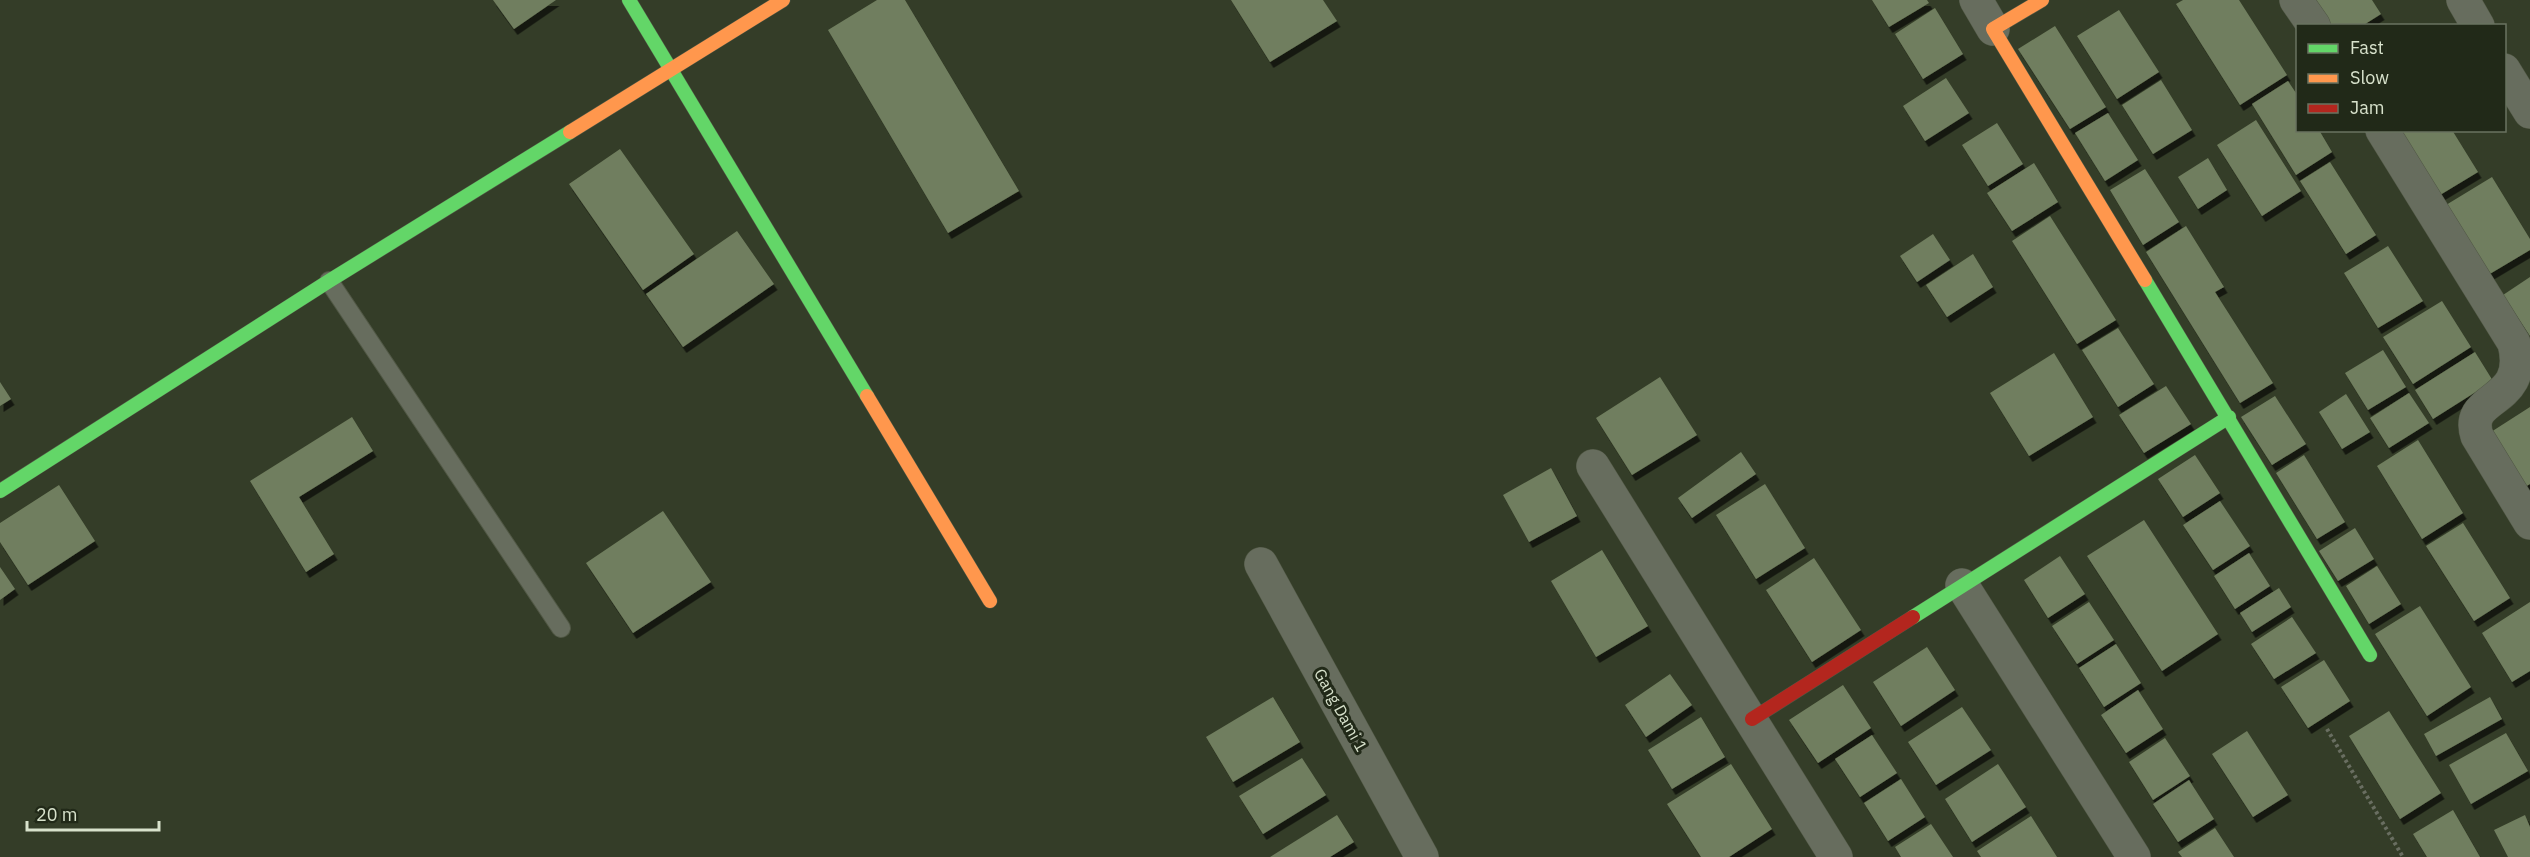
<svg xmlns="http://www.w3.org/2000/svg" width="2530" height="857" font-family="'IBM Plex Sans',sans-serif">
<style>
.building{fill:#707e5e;filter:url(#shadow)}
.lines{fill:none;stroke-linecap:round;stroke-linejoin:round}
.lane-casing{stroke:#515845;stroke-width:20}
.street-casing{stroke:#515845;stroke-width:34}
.fast-casing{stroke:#515845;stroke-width:15}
.slow-casing{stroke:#515845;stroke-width:15}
.jam-casing{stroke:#515845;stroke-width:15}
.path{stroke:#696e61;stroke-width:4;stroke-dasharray:3 3;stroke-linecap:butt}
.lane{stroke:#676d5e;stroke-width:18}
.street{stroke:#676d5e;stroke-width:33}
.fast{stroke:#63d668;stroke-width:14}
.slow{stroke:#ff974d;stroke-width:14}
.jam{stroke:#b3261e;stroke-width:14}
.labels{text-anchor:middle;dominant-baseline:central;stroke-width:6;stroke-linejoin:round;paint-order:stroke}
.street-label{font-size:16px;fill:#d8e2cc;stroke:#212918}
</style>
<defs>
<filter id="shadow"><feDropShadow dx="3.5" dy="6" stdDeviation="0" flood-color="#0009"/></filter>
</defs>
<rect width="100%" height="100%" fill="#343d28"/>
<path class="building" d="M 493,0 L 556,0 L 514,29 Z
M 877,0 L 905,0 L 1019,191 L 948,233 L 828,30 Z
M 1231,0 L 1323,0 L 1337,21 L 1270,62 Z
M 1872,0 L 1927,0 L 1929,3 L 1889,27 Z
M 2183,0 L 2239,0 L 2287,75 L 2240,105 L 2176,4 Z
M 2316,0 L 2372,0 L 2381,14 L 2362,26 L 2332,26 Z
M 1935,8 L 1963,54 L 1923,79 L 1895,34 Z
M 2119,10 L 2159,72 L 2117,99 L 2077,36 Z
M 2055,26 L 2106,107 L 2070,129 L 2018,49 Z
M 1946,78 L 1969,113 L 1925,141 L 1903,106 Z
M 2161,80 L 2192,130 L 2153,154 L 2122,105 Z
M 2288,81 L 2298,96 L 2298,130 L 2319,130 L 2332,152 L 2296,175 L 2252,104 Z
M 2108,113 L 2138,160 L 2105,181 L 2075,133 Z
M 2256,120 L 2301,191 L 2262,216 L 2217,145 Z
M 1997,123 L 2023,164 L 1988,186 L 1962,145 Z
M 2399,130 L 2452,130 L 2478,172 L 2440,195 Z
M 620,149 L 694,254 L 643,290 L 569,184 Z
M 2208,158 L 2227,190 L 2198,209 L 2178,177 Z
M 2330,162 L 2376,235 L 2346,254 L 2300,181 Z
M 2034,163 L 2058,202 L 2012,231 L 1987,193 Z
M 2145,169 L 2179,222 L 2143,245 L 2110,190 Z
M 2492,177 L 2530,239 L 2530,250 L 2488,275 L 2446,205 Z
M 2050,216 L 2116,320 L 2077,344 L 2012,241 Z
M 2186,226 L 2224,287 L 2215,292 L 2273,383 L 2240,403 L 2146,252 Z
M 737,231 L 774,284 L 683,347 L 646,294 Z
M 1933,234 L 1950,260 L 1917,282 L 1900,256 Z
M 2388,246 L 2423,301 L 2378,328 L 2344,273 Z
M 1973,254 L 1993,287 L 1947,317 L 1926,285 Z
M 2530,277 L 2530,336 L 2503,295 Z
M 2442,301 L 2471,347 L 2413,384 L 2383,337 Z
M 2118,328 L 2154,384 L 2118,407 L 2082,350 Z
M 2383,350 L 2406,387 L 2368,410 L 2345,373 Z
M 2475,352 L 2493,381 L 2433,419 L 2415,390 Z
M 2054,353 L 2093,417 L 2029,456 L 1990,393 Z
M 1660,377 L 1697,435 L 1632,475 L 1596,418 Z
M 0,382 L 11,399 L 0,406 Z
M 2166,386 L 2191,424 L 2144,453 L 2119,415 Z
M 2409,393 L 2429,423 L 2389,448 L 2370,418 Z
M 2346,394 L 2370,432 L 2342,449 L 2319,412 Z
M 2275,396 L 2306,444 L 2272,465 L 2241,417 Z
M 2530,407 L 2530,484 L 2525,487 L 2491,432 Z
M 352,417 L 373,451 L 299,497 L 334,554 L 306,572 L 250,481 Z
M 2418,440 L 2463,513 L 2422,539 L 2377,466 Z
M 1741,452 L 1756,474 L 1692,518 L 1678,498 Z
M 2195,455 L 2220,493 L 2183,517 L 2158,479 Z
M 2304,455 L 2345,522 L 2317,539 L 2276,473 Z
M 1551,468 L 1577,516 L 1529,542 L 1503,495 Z
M 1765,484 L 1805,548 L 1756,579 L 1716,515 Z
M 59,485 L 95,541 L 28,585 L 0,542 L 0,523 Z
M 2220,501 L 2250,546 L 2213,570 L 2183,525 Z
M 663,511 L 711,582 L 633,633 L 586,563 Z
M 2144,520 L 2218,634 L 2162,671 L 2087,556 Z
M 2463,523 L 2510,598 L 2474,621 L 2426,546 Z
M 2355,528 L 2374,559 L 2338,581 L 2319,551 Z
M 1602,550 L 1648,626 L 1596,657 L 1551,581 Z
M 2249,553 L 2270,586 L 2235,609 L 2214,576 Z
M 2060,556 L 2085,594 L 2048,618 L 2024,580 Z
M 1814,558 L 1861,630 L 1812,662 L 1766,590 Z
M 2377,566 L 2401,604 L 2369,624 L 2346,586 Z
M 0,567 L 15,589 L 0,600 Z
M 2279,588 L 2291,607 L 2252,632 L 2240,613 Z
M 2089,602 L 2114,640 L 2077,664 L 2052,626 Z
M 2530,602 L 2530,671 L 2512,682 L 2482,633 Z
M 2420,606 L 2471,687 L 2427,716 L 2375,634 Z
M 2292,617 L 2316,653 L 2274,679 L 2251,644 Z
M 2116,644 L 2141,683 L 2104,707 L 2079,668 Z
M 1927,647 L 1955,690 L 1901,726 L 1873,682 Z
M 2324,660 L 2350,701 L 2308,728 L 2281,687 Z
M 1670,674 L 1692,705 L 1646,737 L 1625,705 Z
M 1843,685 L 1871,728 L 1818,763 L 1789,720 Z
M 2138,690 L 2163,729 L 2126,753 L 2101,715 Z
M 1273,697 L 1300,742 L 1233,782 L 1206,737 Z
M 2490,697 L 2502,719 L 2436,756 L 2424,734 Z
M 1962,707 L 1991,750 L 1936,785 L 1908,742 Z
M 2389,711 L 2441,793 L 2400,819 L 2349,736 Z
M 1701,717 L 1725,757 L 1672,789 L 1648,750 Z
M 2247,731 L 2288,795 L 2253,817 L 2212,754 Z
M 2506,733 L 2528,771 L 2471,804 L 2449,765 Z
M 1872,735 L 1897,773 L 1860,797 L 1835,759 Z
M 2165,738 L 2190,776 L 2153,800 L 2129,762 Z
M 1302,758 L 1326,795 L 1263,834 L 1239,796 Z
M 1731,764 L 1772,829 L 1729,857 L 1701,857 L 1667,804 Z
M 1998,764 L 2026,807 L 1972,842 L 1945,799 Z
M 1901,779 L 1925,817 L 1888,841 L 1864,803 Z
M 2189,780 L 2214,819 L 2178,842 L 2153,804 Z
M 2453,810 L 2480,857 L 2427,857 L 2413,834 Z
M 1337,815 L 1354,842 L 1330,857 L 1270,857 Z
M 2525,815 L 2530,827 L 2530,857 L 2508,857 L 2494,830 Z
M 2031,816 L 2057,857 L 1981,857 L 1977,851 Z
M 1931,824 L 1953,857 L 1901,857 L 1895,847 Z
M 2215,828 L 2234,857 L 2182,857 L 2178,852 Z"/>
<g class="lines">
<defs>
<path id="lane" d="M 329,281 L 561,628"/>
<path id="street" d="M 1976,0 L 1993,29
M 2296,0 L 2314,26
M 2463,0 L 2478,26
M 2504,70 L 2530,112
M 2382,130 L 2514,343 C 2530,406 2463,393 2477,436 L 2530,523
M 1593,466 L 1836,857
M 1261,564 L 1422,857
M 1962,585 L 2134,857"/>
<path id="fast" d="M 629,0 L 867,396
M 2145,280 L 2370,655
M 0,491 L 329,281 L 570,132
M 1913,617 L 2229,417"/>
<path id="slow" d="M 2042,0 L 1993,29 L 2145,280
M 570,132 L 783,0
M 867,396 L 990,601"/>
<path id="jam" d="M 1752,719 L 1913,617"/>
</defs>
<use href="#lane" class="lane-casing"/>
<use href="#street" class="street-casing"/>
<use href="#fast" class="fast-casing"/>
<use href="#slow" class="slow-casing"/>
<use href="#jam" class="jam-casing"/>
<path class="path" d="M 2327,729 L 2403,857"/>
<use href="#lane" class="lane"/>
<use href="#street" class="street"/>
<use href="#fast" class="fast"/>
<use href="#slow" class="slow"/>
<use href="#jam" class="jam"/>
</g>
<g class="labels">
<g class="street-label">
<text transform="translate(1341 710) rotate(61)">Gang Dami 1</text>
</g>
</g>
<rect x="2296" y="24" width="210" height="108" fill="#212918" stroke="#6a7360" stroke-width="1.5"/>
<rect x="2308" y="44" width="30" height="9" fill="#63d668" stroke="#6a7360" stroke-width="1.5"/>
<text x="2350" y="54" font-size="18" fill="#d8e2cc">Fast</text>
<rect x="2308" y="74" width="30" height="9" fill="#ff974d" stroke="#6a7360" stroke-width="1.5"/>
<text x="2350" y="84" font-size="18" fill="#d8e2cc">Slow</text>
<rect x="2308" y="104" width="30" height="9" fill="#b3261e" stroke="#6a7360" stroke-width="1.5"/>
<text x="2350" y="114" font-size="18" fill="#d8e2cc">Jam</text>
<path d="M27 821v9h132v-9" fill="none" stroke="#d8e2cc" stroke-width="3"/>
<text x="36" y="821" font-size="18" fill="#d8e2cc" stroke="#212918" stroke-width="4.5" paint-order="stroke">20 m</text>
</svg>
